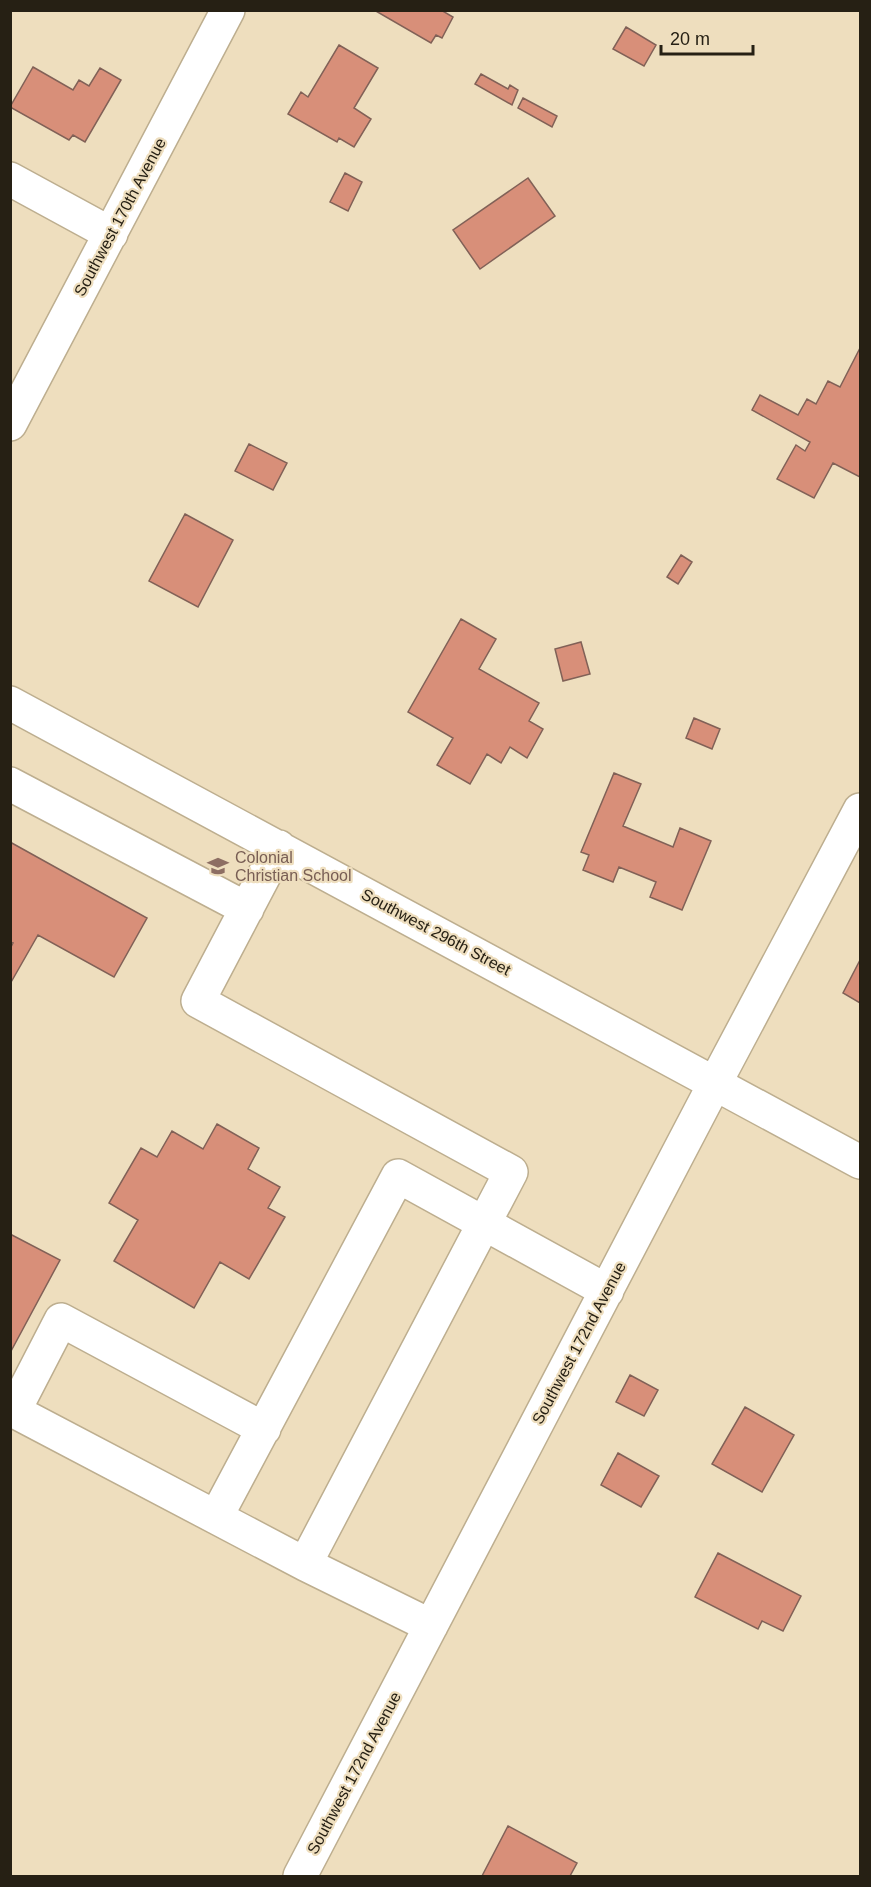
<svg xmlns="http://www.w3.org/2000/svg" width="871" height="1887" font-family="Helvetica,sans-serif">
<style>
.building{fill:#d88f79;stroke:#816157;stroke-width:1.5}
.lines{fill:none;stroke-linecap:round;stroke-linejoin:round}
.minor-casing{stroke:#bdae8f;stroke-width:36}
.minor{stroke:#fff;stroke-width:33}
.labels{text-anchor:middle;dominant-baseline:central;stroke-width:4.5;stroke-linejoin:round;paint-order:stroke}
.street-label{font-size:16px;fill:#262014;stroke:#eedebe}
.education-label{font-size:16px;fill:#785e54;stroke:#eedebe;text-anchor:start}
</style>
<rect width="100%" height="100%" fill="#eedebe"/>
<path class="building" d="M 374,10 L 441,10 L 453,17 L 442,38 L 436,35 L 431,43 Z
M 626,27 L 656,45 L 644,66 L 613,49 Z
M 339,45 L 378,68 L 354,108 L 371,119 L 354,147 L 339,138 L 337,142 L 288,114 L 301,92 L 308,97 Z
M 33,67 L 73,90 L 79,80 L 89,86 L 100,68 L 121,80 L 85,142 L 73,135 L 69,140 L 10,107 Z
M 481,74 L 508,89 L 510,85 L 518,90 L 512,105 L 475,84 Z
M 523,98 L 557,116 L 552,127 L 518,108 Z
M 345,173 L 362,182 L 348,211 L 330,202 Z
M 528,178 L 555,216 L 480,269 L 453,230 Z
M 860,348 L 860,477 L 833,463 L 814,498 L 777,479 L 796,445 L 805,451 L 810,442 L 752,410 L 760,395 L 798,415 L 807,399 L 816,404 L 828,381 L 840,387 Z
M 249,444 L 287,463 L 273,490 L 235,471 Z
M 185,514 L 233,540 L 198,607 L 149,581 Z
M 681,555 L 692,562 L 678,584 L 667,577 Z
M 461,619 L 496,639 L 479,669 L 539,703 L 529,721 L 543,729 L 527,758 L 510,747 L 501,763 L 487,754 L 470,784 L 437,765 L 453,738 L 408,712 Z
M 581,642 L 590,674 L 563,681 L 555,649 Z
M 694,718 L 720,729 L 712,749 L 686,738 Z
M 614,773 L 641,784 L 623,826 L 673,847 L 680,828 L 711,841 L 682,910 L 650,897 L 656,882 L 619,867 L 613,882 L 583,870 L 589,855 L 581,852 Z
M 10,842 L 147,918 L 114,977 L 38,935 L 10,984 L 10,949 L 13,943 L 10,942 Z
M 860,960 L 860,1003 L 843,993 Z
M 217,1124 L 259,1148 L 248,1169 L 280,1187 L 268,1208 L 285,1217 L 249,1279 L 220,1262 L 194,1308 L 114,1261 L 138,1220 L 109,1203 L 141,1148 L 157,1157 L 172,1131 L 203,1149 Z
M 10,1234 L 60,1260 L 10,1353 Z
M 630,1375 L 658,1390 L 644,1416 L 616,1402 Z
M 745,1407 L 794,1435 L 762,1492 L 712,1464 Z
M 618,1453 L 659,1476 L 641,1507 L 601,1485 Z
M 718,1553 L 801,1596 L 783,1631 L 762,1621 L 758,1629 L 695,1597 Z
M 508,1826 L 577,1863 L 570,1876 L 482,1876 Z"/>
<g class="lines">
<defs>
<path id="minor" d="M 10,179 L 111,234
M 10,424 L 228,10
M 10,703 L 860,1162
M 10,784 L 247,909
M 279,847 L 198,1001 L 511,1172 L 305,1564
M 264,1429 L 61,1320 L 14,1411 L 305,1564 L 431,1626
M 216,1517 L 398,1176 L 607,1291
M 300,1876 L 715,1083 L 860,810"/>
</defs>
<use href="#minor" class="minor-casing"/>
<use href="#minor" class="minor"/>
</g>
<defs>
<symbol id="school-bare" viewBox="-9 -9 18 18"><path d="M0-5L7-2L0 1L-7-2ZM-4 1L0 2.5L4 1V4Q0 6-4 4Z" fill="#8d6e63" stroke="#eedebe" stroke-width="2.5" paint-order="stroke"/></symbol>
</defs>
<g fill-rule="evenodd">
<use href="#school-bare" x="203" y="851" width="30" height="30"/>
</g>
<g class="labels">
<g class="street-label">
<text transform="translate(120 217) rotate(-62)">Southwest 170th Avenue</text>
<text transform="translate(436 932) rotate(28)">Southwest 296th Street</text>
<text transform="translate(579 1343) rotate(-62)">Southwest 172nd Avenue</text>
<text transform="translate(354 1773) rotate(-62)">Southwest 172nd Avenue</text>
</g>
<g class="education-label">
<text x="235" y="857">Colonial<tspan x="235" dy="18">Christian School</tspan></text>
</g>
</g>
<rect width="871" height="1887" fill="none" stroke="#262014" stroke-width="24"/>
<path d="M661 45v9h92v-9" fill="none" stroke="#262014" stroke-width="3"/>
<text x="670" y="45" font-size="18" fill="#262014" stroke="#eedebe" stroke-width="4.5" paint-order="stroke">20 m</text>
</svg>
